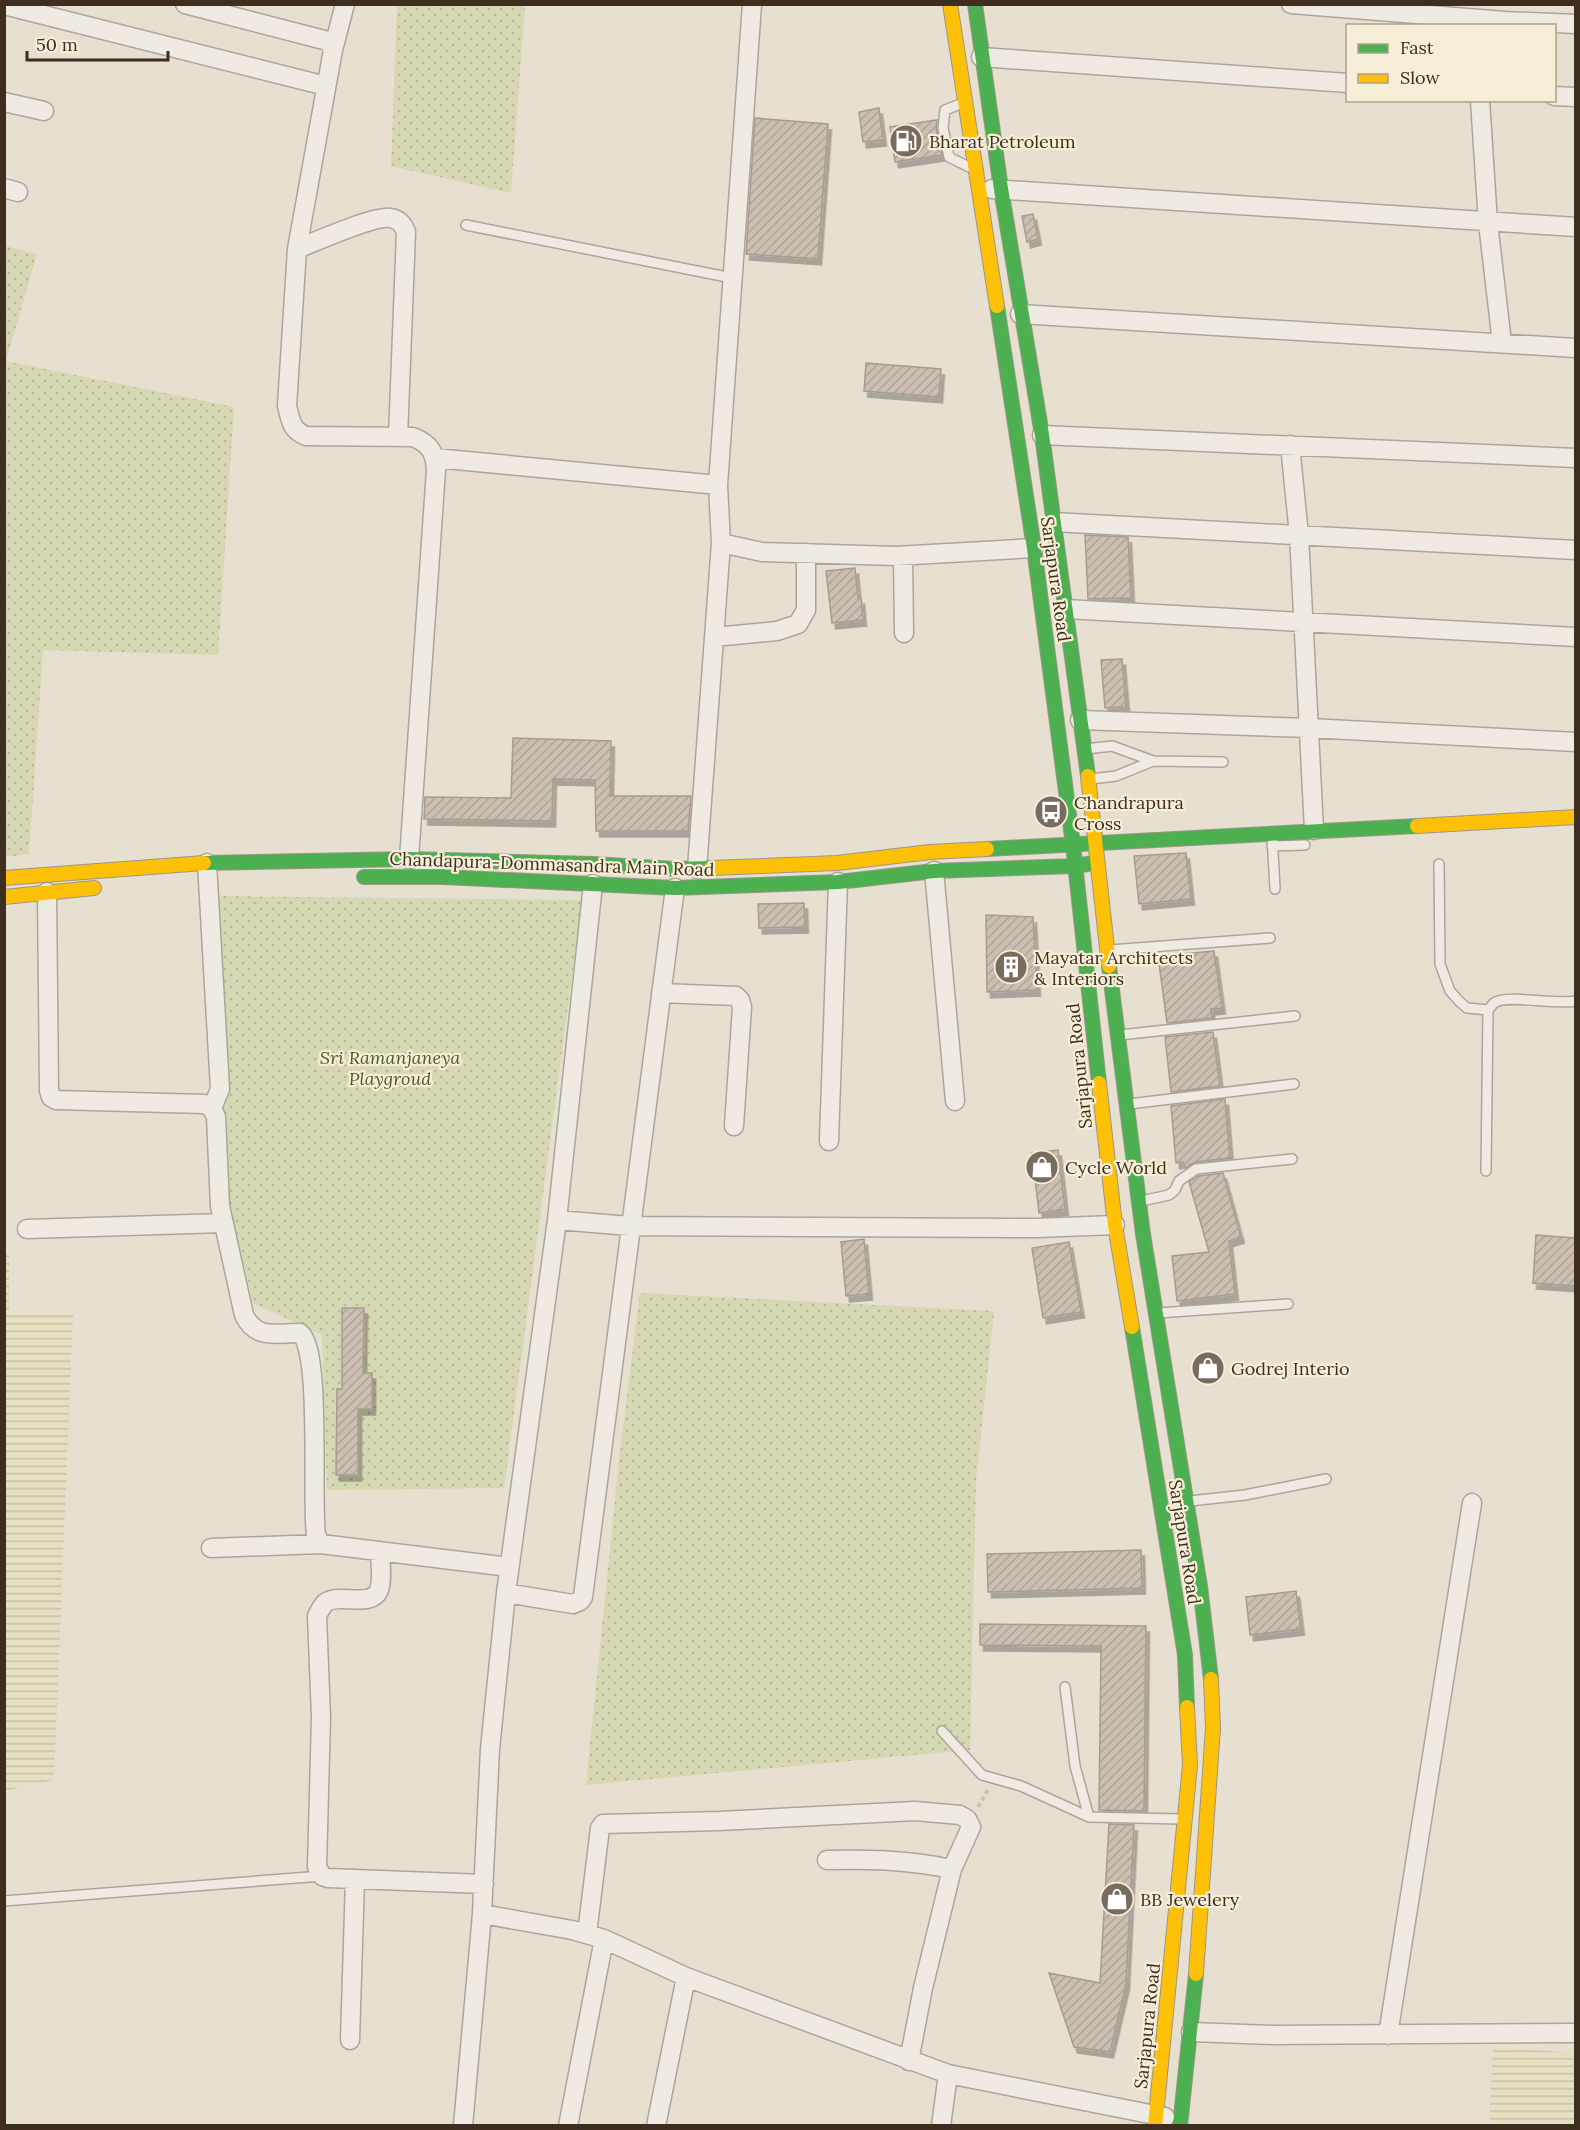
<svg xmlns="http://www.w3.org/2000/svg" width="1580" height="2130" font-family="Lora,serif">
<style>
.farmland{fill:url(#farmland-rules)}
.grass{fill:url(#grass-dots)}
.building{fill:url(#building-hatch);stroke:#a89c90;stroke-width:1.5;filter:url(#shadow)}
.lines{fill:none;stroke-linecap:round;stroke-linejoin:round}
.lane-casing{stroke:#ada599;stroke-width:12}
.street-casing{stroke:#ada599;stroke-width:21}
.fast-casing{stroke:#9c958a;stroke-width:16}
.slow-casing{stroke:#9c958a;stroke-width:16}
.path{stroke:#c8c2b9;stroke-width:4;stroke-dasharray:4.5 3;stroke-linecap:butt}
.lane{stroke:#efebe3;stroke-width:9}
.street{stroke:#efebe3;stroke-width:18}
.fast{stroke:#4caf50;stroke-width:14}
.slow{stroke:#ffc107;stroke-width:14}
.labels{text-anchor:middle;dominant-baseline:central;stroke-width:4.5;stroke-linejoin:round;paint-order:stroke}
.poi-label{font-size:18px;fill:#3d2e20;stroke:#f7eed8;text-anchor:start}
.street-label{font-size:18px;fill:#3d2e20;stroke:#f7eed8}
.park-label{font-size:18px;font-style:italic;fill:#4d5a26;stroke:#f7eed8}
</style>
<defs>
<pattern id="farmland-rules" width="6" height="5" patternUnits="userSpaceOnUse" patternTransform="scale(1.5)"><rect width="6" height="5" fill="#e6dfc2"/><path d="M0 2.5h6" fill="none" stroke="#c6c0a6"/></pattern>
<pattern id="grass-dots" width="8" height="8" patternUnits="userSpaceOnUse" patternTransform="scale(1.5)"><rect width="8" height="8" fill="#d6d7b3"/><path d="M2 2h.1M6 6h.1" fill="none" stroke="#b9b99a" stroke-width="1.8" stroke-linecap="round"/></pattern>
<pattern id="building-hatch" width="6" height="6" patternUnits="userSpaceOnUse" patternTransform="scale(1.5)"><rect width="6" height="6" fill="#cbbfb2"/><path d="M-1 1l2-2M0 6l6-6M5 7l2-2" fill="none" stroke="#afa499"/></pattern>
<filter id="shadow"><feDropShadow dx="3.5" dy="6" stdDeviation="0" flood-color="#0004"/></filter>
</defs>
<rect width="100%" height="100%" fill="#e7e0d1"/>
<path class="farmland" d="M 5,1252 L 9,1253 L 9,1314 L 73,1314 L 54,1780 L 5,1791 Z
M 1493,2047 L 1575,2053 L 1575,2125 L 1489,2125 Z"/>
<path class="grass" d="M 397,5 L 525,5 L 511,193 L 391,166 Z
M 5,246 L 37,254 L 6,361 L 234,407 L 218,655 L 43,650 L 29,854 L 5,857 Z
M 215,896 L 582,900 L 504,1488 L 327,1490 L 322,1335 L 253,1303 L 226,1189 Z
M 640,1293 L 994,1311 L 976,1481 L 970,1750 L 586,1785 L 619,1460 Z"/>
<path class="building" d="M 879,108 L 883,140 L 863,142 L 859,112 Z
M 755,118 L 828,124 L 818,259 L 746,254 Z
M 937,120 L 936,129 L 942,155 L 895,162 L 890,127 Z
M 1033,214 L 1038,239 L 1027,242 L 1022,216 Z
M 866,363 L 941,369 L 939,397 L 864,391 Z
M 1085,535 L 1128,537 L 1131,598 L 1088,599 Z
M 855,568 L 858,598 L 861,598 L 863,620 L 832,623 L 826,571 Z
M 1122,659 L 1126,707 L 1105,708 L 1101,660 Z
M 513,738 L 611,741 L 610,796 L 691,796 L 688,831 L 596,831 L 595,780 L 553,779 L 552,821 L 424,819 L 425,797 L 511,798 Z
M 1186,853 L 1191,899 L 1139,904 L 1134,856 Z
M 804,903 L 805,927 L 759,928 L 758,904 Z
M 986,915 L 1033,917 L 1037,990 L 987,992 Z
M 1214,951 L 1222,1008 L 1211,1009 L 1212,1018 L 1167,1023 L 1158,956 Z
M 1213,1032 L 1220,1086 L 1171,1092 L 1165,1037 Z
M 1225,1099 L 1230,1158 L 1195,1162 L 1185,1168 L 1183,1162 L 1176,1163 L 1171,1106 Z
M 1058,1150 L 1065,1209 L 1039,1213 L 1032,1153 Z
M 1223,1173 L 1241,1237 L 1229,1241 L 1235,1294 L 1177,1301 L 1172,1256 L 1209,1252 L 1189,1182 L 1198,1176 Z
M 1536,1235 L 1575,1238 L 1575,1286 L 1533,1283 Z
M 864,1239 L 869,1294 L 846,1296 L 841,1242 Z
M 1069,1242 L 1081,1312 L 1043,1318 L 1032,1248 Z
M 342,1308 L 364,1308 L 363,1373 L 372,1373 L 372,1409 L 358,1409 L 358,1475 L 336,1475 L 337,1389 L 342,1389 Z
M 1141,1550 L 1142,1588 L 988,1592 L 987,1554 Z
M 1296,1591 L 1301,1629 L 1250,1635 L 1246,1597 Z
M 980,1624 L 1146,1626 L 1144,1811 L 1099,1810 L 1101,1646 L 980,1645 Z
M 1109,1824 L 1134,1825 L 1126,1984 L 1110,2052 L 1074,2047 L 1049,1973 L 1100,1983 Z"/>
<g class="lines">
<defs>
<path id="lane" d="M 963,103 L 945,110 L 943,128 L 949,157 L 969,167
M 466,225 L 732,278
M 1086,749 L 1112,746 L 1153,761
M 1091,779 L 1116,776 L 1153,761 L 1223,762
M 1272,835 L 1275,889
M 1272,846 L 1305,845
M 1439,864 L 1440,964 L 1450,991 L 1460,1002 L 1467,1008 L 1488,1010
M 1110,950 L 1270,938
M 1120,1035 L 1295,1016
M 1129,1104 L 1294,1084
M 1486,1171 L 1488,1010 C 1490,1008 1492,1005 1494,1003 C 1507,994 1556,1005 1576,1001
M 1141,1201 L 1169,1195 L 1175,1190 L 1179,1181 L 1196,1169 L 1292,1159
M 1158,1313 L 1288,1304
M 1190,1501 L 1245,1495 L 1326,1479
M 1065,1687 L 1075,1766 L 1089,1817 L 1181,1819
M 942,1731 L 982,1775 L 1021,1786 L 1089,1817
M 4,1901 L 322,1876"/>
<path id="street" d="M 185,4 L 328,41 L 333,50 L 297,249 L 287,406 C 291,421 291,430 306,436 L 413,437 C 430,444 435,452 436,470 L 409,859
M 1291,4 L 1505,21 L 1576,24
M 4,5 L 326,86
M 333,50 L 345,4
M 981,57 L 1348,83
M 1554,96 L 1576,97
M 1480,100 L 1488,223 L 1502,343
M 4,102 L 44,111
M 4,188 L 18,192
M 992,189 L 1576,227
M 297,249 C 314,242 376,215 390,218 C 399,219 403,224 406,232 L 398,437
M 1020,314 L 1576,348
M 1042,435 L 1576,458
M 1290,445 L 1299,535 L 1314,830
M 435,458 L 718,485
M 1053,522 L 1576,550
M 721,543 L 762,552 L 896,556 L 1034,548
M 903,556 L 904,633
M 1065,609 L 1576,637
M 714,637 L 777,631 L 798,624 L 806,610 L 806,553
M 1080,720 L 1309,728 L 1576,742
M 207,863 L 220,1089 L 212,1108 L 216,1117 L 220,1206 L 244,1315 C 256,1340 276,1333 300,1333 C 322,1350 311,1500 316,1535 L 321,1544 L 509,1567
M 697,869 L 721,543 L 718,485 L 752,4
M 934,871 L 955,1101
M 47,892 L 49,1090 L 51,1097 L 56,1100 L 204,1104 L 212,1108
M 661,993 L 736,996 L 740,1000 L 742,1007 L 734,1126
M 829,1141 L 838,882
M 557,1220 L 630,1226 L 1037,1228 L 1115,1225
M 27,1229 L 224,1223
M 211,1548 L 321,1544
M 380,1551 C 380,1562 383,1580 379,1590 C 371,1609 338,1592 325,1603 C 322,1606 319,1612 317,1616 L 321,1717 L 317,1867 L 322,1876 L 328,1878 L 484,1884
M 506,1593 L 573,1604 L 580,1601 L 583,1597 L 675,888
M 827,1860 C 872,1859 907,1860 952,1869
M 482,1914 L 572,1930 L 604,1939 L 686,1977 L 948,2074 L 1165,2117
M 587,1934 L 600,1828 L 603,1824 L 719,1821 L 915,1811 L 960,1815 L 967,1819 L 971,1827 L 952,1869 L 923,1988 L 909,2061
M 1191,2032 L 1272,2035 L 1576,2033
M 1388,2035 L 1472,1503
M 350,2040 L 355,1879
M 463,2126 L 482,1914 L 490,1749 L 506,1593 L 557,1220 L 593,884
M 568,2126 L 604,1939
M 656,2126 L 686,1977
M 941,2126 L 948,2074"/>
<path id="fast" d="M 975,4 L 1001,189 L 1042,435 L 1088,776
M 997,306 L 1034,548 L 1073,845 L 1099,1083
M 987,849 L 1417,826
M 204,863 L 409,859 L 593,864 L 675,869 L 711,868
M 364,877 L 443,877 L 675,888 L 838,882 L 934,871 L 1074,866 L 1094,863
M 1109,966 L 1143,1234 L 1200,1586 L 1211,1679
M 1132,1327 L 1185,1655 L 1187,1707
M 1180,2126 L 1196,1974"/>
<path id="slow" d="M 950,4 L 997,306
M 1088,776 L 1109,966
M 1417,826 L 1576,817
M 711,868 L 837,863 L 930,852 L 987,849
M 4,878 L 204,863
M 4,897 L 94,888
M 1099,1083 L 1115,1225 L 1132,1327
M 1196,1974 L 1213,1728 L 1211,1679
M 1155,2126 L 1190,1765 L 1187,1707"/>
</defs>
<use href="#lane" class="lane-casing"/>
<use href="#street" class="street-casing"/>
<use href="#fast" class="fast-casing"/>
<use href="#slow" class="slow-casing"/>
<path class="path" d="M 978,1807 L 988,1790"/>
<use href="#lane" class="lane"/>
<use href="#street" class="street"/>
<use href="#fast" class="fast"/>
<use href="#slow" class="slow"/>
</g>
<defs>
<symbol id="fuel-disc" viewBox="-11 -11 22 22"><circle r="9.5" fill="#786c5e" stroke="#f7eed8"/><path d="M-5.5-6h7V0h2V4h1.3V-2.5L3-4.5l.8-.8L6-3V5H2.5V1h-1V6h-7ZM-4.2-4.7v3.2H.2V-4.7Z" fill="#fff"/></symbol>
<symbol id="bus-disc" viewBox="-11 -11 22 22"><circle r="9.5" fill="#786c5e" stroke="#f7eed8"/><path d="M-5-6H5V4H4V6H2V4H-2V6H-4V4H-5ZM-3.5-4V0h7V-4ZM-3.5 1.2v1.5H-2V1.2ZM2 1.2v1.5H3.5V1.2Z" fill="#fff"/></symbol>
<symbol id="building-disc" viewBox="-11 -11 22 22"><circle r="9.5" fill="#786c5e" stroke="#f7eed8"/><path d="M-4-6H4V6H1V3H-1V6H-4ZM-2.5-4.3h1.7v1.8h-1.7ZM.8-4.3h1.7v1.8H.8ZM-2.5-1h1.7V.8h-1.7ZM.8-1h1.7V.8H.8Z" fill="#fff"/></symbol>
<symbol id="shop-disc" viewBox="-11 -11 22 22"><circle r="9.5" fill="#786c5e" stroke="#f7eed8"/><path d="M-5-2.5h2.3a2.7 3.5 0 0 1 5.4 0H5L5.5 6h-11ZM-1.5-2.5h3a1.5 2.3 0 0 0-3 0Z" fill="#fff"/></symbol>
</defs>
<g fill-rule="evenodd">
<use href="#fuel-disc" x="887" y="122" width="38" height="38"/>
<use href="#bus-disc" x="1032" y="793" width="38" height="38"/>
<use href="#building-disc" x="992" y="948" width="38" height="38"/>
<use href="#shop-disc" x="1023" y="1148" width="38" height="38"/>
<use href="#shop-disc" x="1189" y="1349" width="38" height="38"/>
<use href="#shop-disc" x="1098" y="1880" width="38" height="38"/>
</g>
<g class="labels">
<g class="poi-label">
<text x="929" y="141">Bharat Petroleum</text>
<text x="1074" y="802">Chandrapura<tspan x="1074" dy="21">Cross</tspan></text>
<text x="1034" y="957">Mayatar Architects<tspan x="1034" dy="21">&amp; Interiors</tspan></text>
<text x="1065" y="1167">Cycle World</text>
<text x="1231" y="1368">Godrej Interio</text>
<text x="1140" y="1899">BB Jewelery</text>
</g>
<g class="street-label">
<text transform="translate(1056 579) rotate(82)">Sarjapura Road</text>
<text transform="translate(552 864) rotate(2)">Chandapura-Dommasandra Main Road</text>
<text transform="translate(1079 1066) rotate(-96)">Sarjapura Road</text>
<text transform="translate(1185 1542) rotate(81)">Sarjapura Road</text>
<text transform="translate(1147 2026) rotate(-84)">Sarjapura Road</text>
</g>
<g class="park-label">
<text x="390" y="1057">Sri Ramanjaneya<tspan x="390" dy="21">Playgroud</tspan></text>
</g>
</g>
<rect width="1580" height="2130" fill="none" stroke="#3d2e20" stroke-width="12"/>
<rect x="1346" y="24" width="210" height="78" fill="#f7eed8" stroke="#ada18e" stroke-width="1.5"/>
<rect x="1358" y="44" width="30" height="9" fill="#4caf50" stroke="#ada18e" stroke-width="1.5"/>
<text x="1400" y="54" font-size="18" fill="#3d2e20">Fast</text>
<rect x="1358" y="74" width="30" height="9" fill="#ffc107" stroke="#ada18e" stroke-width="1.5"/>
<text x="1400" y="84" font-size="18" fill="#3d2e20">Slow</text>
<path d="M27 51v9h141v-9" fill="none" stroke="#3d2e20" stroke-width="3"/>
<text x="36" y="51" font-size="18" fill="#3d2e20" stroke="#f7eed8" stroke-width="4.5" paint-order="stroke">50 m</text>
</svg>
